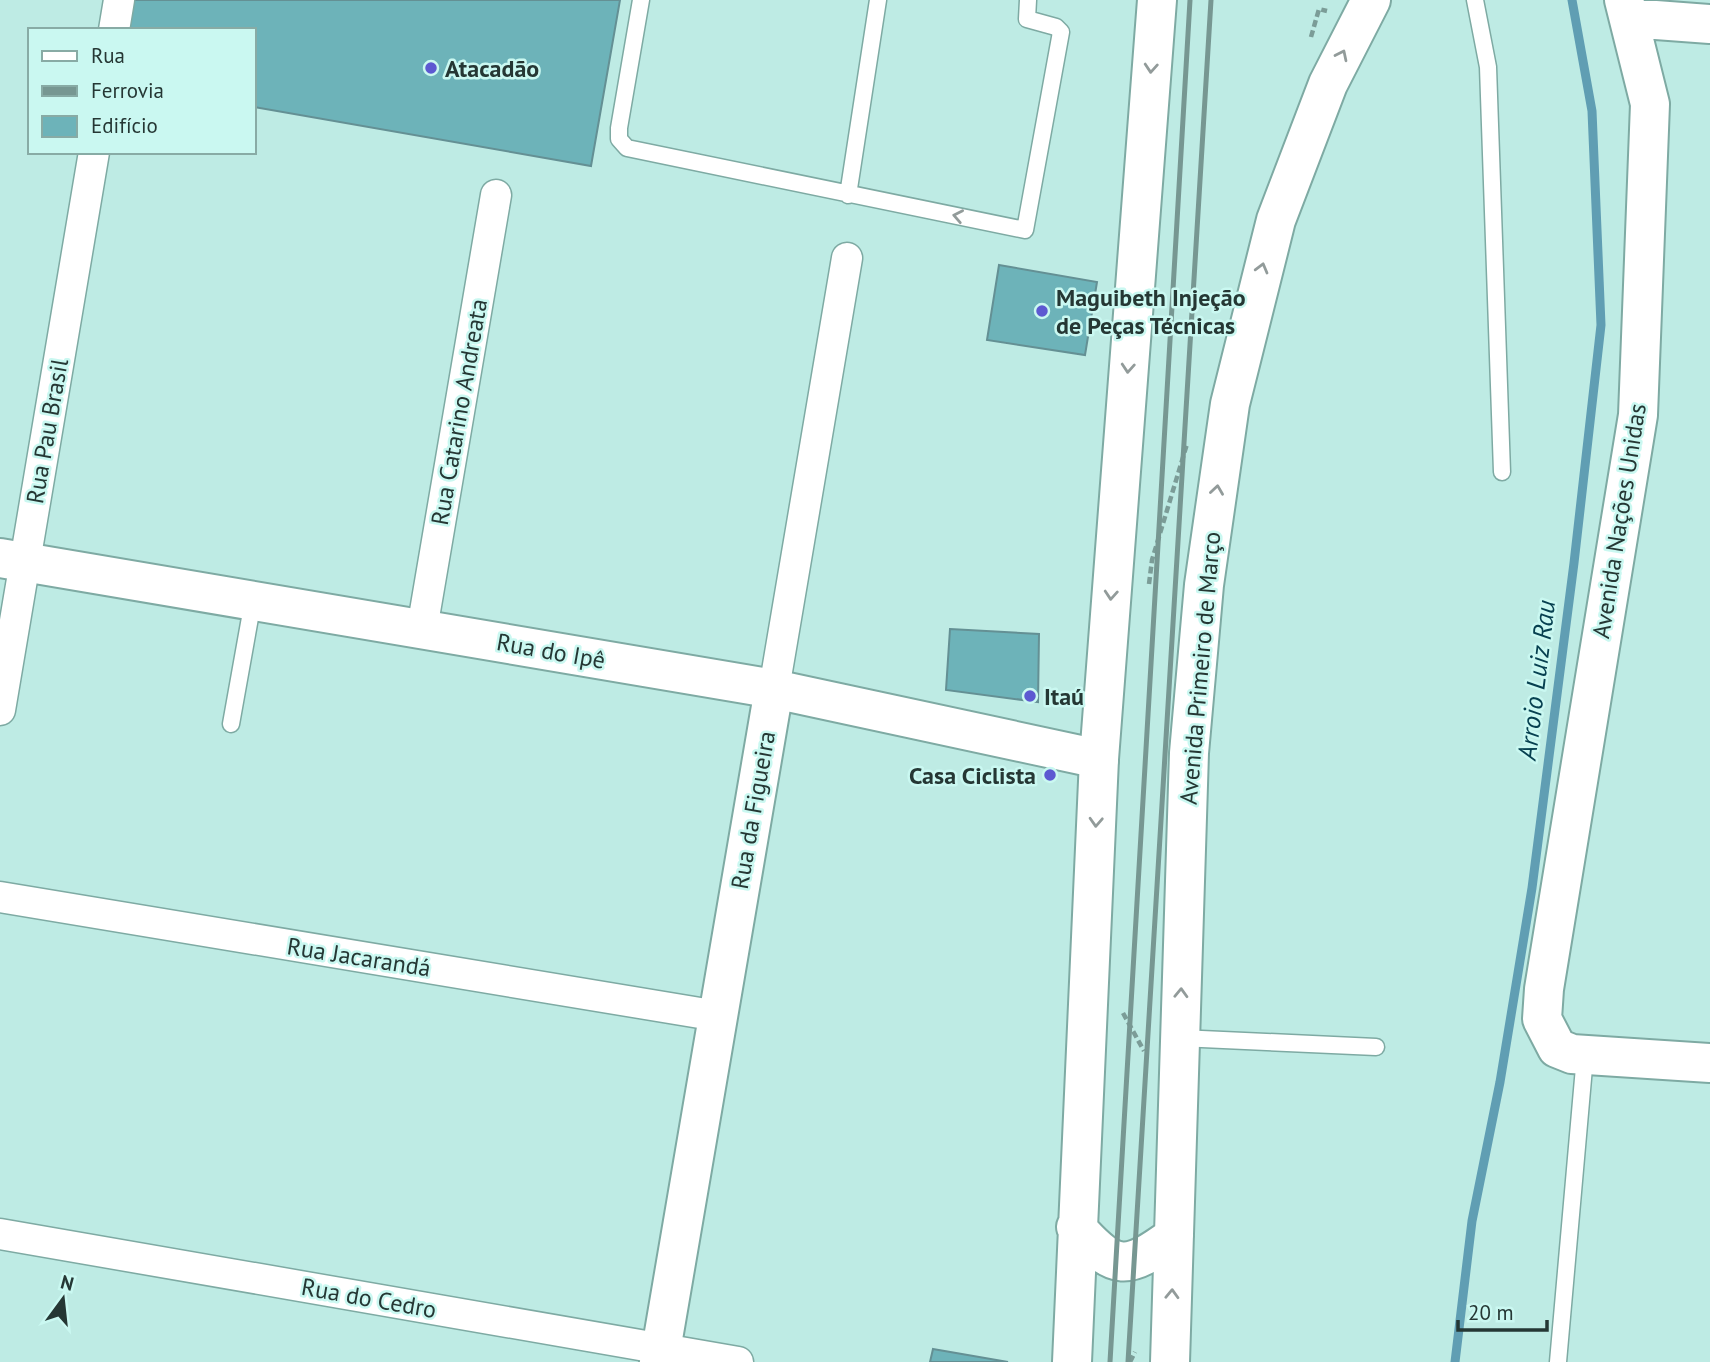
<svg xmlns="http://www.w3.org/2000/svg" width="1710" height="1362" font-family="'PT Sans',sans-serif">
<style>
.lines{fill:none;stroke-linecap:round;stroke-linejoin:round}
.stream{stroke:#609eb3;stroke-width:9}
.building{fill:#6db3b9;stroke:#649094;stroke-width:2}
.service-casing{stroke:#7eaaa3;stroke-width:19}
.minor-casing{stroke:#7eaaa3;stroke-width:33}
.tertiary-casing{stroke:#7eaaa3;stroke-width:42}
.primary-casing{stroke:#7eaaa3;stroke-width:42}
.path{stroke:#7b9c97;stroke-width:4.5;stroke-dasharray:7 3.5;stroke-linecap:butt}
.service{stroke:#fff;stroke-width:16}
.minor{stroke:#fff;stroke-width:30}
.tertiary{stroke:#fff;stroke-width:38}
.primary{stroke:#fff;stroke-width:38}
.rail{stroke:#779792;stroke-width:5}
.oneway{stroke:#929b9a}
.poi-dot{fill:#5d59d1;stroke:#caf8f1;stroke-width:2.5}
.labels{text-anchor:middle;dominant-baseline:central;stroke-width:5;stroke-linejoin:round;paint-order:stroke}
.poi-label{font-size:24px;font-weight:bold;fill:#253734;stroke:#caf8f1;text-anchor:start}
.street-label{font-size:24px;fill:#253734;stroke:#caf8f1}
.water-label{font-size:26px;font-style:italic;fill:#074050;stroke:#caf8f1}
</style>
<rect width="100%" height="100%" fill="#beebe4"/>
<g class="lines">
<path class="stream" d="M 1455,1362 L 1472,1221 L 1500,1082 L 1532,888 L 1574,563 L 1601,325 L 1592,111 L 1572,0"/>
</g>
<path class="building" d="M 131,0 L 620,0 L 591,166 L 254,107 L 254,30 L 126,30 Z
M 999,265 L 1097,282 L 1085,355 L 987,340 Z
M 950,629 L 1039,634 L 1038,702 L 946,690 Z
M 933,1349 L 1008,1362 L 930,1362 Z"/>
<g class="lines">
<defs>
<path id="service" d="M 641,0 L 619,128 L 619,139 L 627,148 L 1025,230 L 1061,32 L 1056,27 L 1027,19 L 1028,0
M 1475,0 L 1488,67 L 1502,472
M 848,195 L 878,0
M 231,724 L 253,601
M 1180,1038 L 1376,1047
M 1558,1362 L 1585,1056"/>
<path id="minor" d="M 114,30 L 119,0
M 422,629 L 496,195
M 774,689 L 847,258
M 0,710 L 94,152
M 0,897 L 718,1016
M 0,1234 L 738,1362"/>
<path id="tertiary" d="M 1624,0 L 1650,104 L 1638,415 L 1544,989 L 1542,1019 L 1557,1048 L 1572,1054 L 1710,1063
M 1629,18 L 1710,24
M 0,558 L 774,689 L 1099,759
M 659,1362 L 774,689"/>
<path id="primary" d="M 1076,1227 C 1116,1272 1126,1271 1174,1236
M 1072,1362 L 1099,759 L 1157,0
M 1170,1362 L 1189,753 L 1204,585 L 1230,404 L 1276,220 L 1328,84 L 1371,0"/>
</defs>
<use href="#service" class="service-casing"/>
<use href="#minor" class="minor-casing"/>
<use href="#tertiary" class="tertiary-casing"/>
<use href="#primary" class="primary-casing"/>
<path class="path" d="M 1311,37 L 1319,9 L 1327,11
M 1149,584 L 1152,560 L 1187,444
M 1123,1013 L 1144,1051
M 1130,1362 L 1135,1352"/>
<use href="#service" class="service"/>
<use href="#minor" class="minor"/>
<use href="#tertiary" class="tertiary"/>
<use href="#primary" class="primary"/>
<path class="rail" d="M 1110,1362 L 1190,0
M 1128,1362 L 1211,0"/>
</g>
<defs><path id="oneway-chevron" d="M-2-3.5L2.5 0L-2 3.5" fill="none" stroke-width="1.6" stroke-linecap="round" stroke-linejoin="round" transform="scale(1.75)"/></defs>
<g class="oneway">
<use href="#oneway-chevron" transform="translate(1342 55) rotate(-64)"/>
<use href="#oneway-chevron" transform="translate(1151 68) rotate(94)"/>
<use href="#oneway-chevron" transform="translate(958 216) rotate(-169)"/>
<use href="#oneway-chevron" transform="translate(1262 268) rotate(-75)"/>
<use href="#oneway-chevron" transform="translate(1128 368) rotate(94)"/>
<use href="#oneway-chevron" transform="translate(1217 490) rotate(-82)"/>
<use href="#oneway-chevron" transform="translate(1111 595) rotate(94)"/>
<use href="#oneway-chevron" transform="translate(1096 822) rotate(93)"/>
<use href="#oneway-chevron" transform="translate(1181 993) rotate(-88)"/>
<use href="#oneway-chevron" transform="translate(1172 1294) rotate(-88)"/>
</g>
<g class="poi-dot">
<circle cx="431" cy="68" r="7"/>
<circle cx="1042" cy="311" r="7"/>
<circle cx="1030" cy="696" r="7"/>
<circle cx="1050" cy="775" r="7"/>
</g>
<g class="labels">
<g class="poi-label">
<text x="445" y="68">Atacadão</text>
<text x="1056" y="297">Maguibeth Injeção<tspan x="1056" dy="28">de Peças Técnicas</tspan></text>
<text x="1044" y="696">Itaú</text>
<text x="1036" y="775" text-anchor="end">Casa Ciclista</text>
</g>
<g class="street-label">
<text transform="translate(459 412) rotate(-80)">Rua Catarino Andreata</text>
<text transform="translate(47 431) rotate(-80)">Rua Pau Brasil</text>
<text transform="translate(1619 521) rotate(-81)">Avenida Nações Unidas</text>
<text transform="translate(551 651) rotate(10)">Rua do Ipê</text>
<text transform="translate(1200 668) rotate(-85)">Avenida Primeiro de Março</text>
<text transform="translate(753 810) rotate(-80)">Rua da Figueira</text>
<text transform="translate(359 957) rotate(9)">Rua Jacarandá</text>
<text transform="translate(369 1298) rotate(10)">Rua do Cedro</text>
</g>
<g class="water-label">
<text transform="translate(1536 680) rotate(-83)">Arroio Luiz Rau</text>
</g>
</g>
<rect x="28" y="28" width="228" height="126" fill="#caf8f1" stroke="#88aba5" stroke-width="2"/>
<rect x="42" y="51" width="35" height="10" fill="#ffffff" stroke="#88aba5" stroke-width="2"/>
<text x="91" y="63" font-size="21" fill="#253734">Rua</text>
<rect x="42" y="86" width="35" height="10" fill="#779792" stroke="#88aba5" stroke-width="2"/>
<text x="91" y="98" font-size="21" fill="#253734">Ferrovia</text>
<rect x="42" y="116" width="35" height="21" fill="#6db3b9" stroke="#88aba5" stroke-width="2"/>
<text x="91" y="133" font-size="21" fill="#253734">Edifício</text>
<g transform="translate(63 1299) rotate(15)" stroke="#caf8f1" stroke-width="5" paint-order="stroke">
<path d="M0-5L12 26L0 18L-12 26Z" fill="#253734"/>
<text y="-10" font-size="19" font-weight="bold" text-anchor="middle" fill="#253734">N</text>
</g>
<path d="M1458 1320v10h89v-10" fill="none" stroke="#253734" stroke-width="3.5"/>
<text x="1468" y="1320" font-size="21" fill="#253734" stroke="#caf8f1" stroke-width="5" paint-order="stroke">20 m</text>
</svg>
